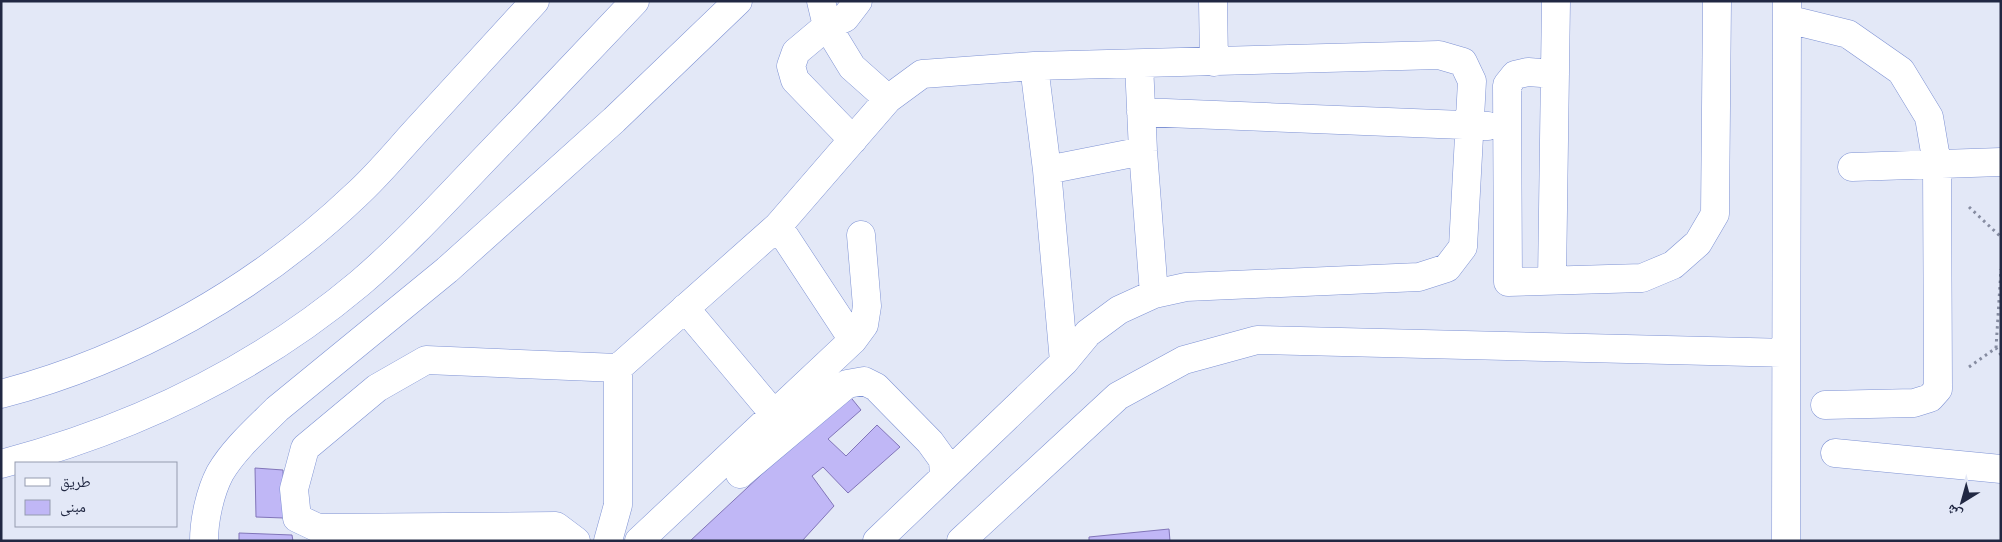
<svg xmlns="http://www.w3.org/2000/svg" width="2002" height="542" font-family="'PT Sans Narrow','Noto Naskh Arabic',sans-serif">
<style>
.building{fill:#c0b7f6;stroke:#8175b9}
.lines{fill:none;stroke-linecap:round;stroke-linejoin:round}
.minor-casing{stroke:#7e92d4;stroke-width:29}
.path{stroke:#868ca1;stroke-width:3;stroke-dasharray:2.5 4;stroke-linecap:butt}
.minor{stroke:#fff;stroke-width:28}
</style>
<rect width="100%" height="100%" fill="#e3e8f7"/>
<path class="building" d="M 848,394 L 861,410 L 828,439 L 846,456 L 877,425 L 900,447 L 848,493 L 823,467 L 812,476 L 834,506 L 802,541 L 690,541 Z
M 255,468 L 283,470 L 284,518 L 256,517 Z
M 1169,529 L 1170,541 L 1089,541 L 1089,537 Z
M 239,533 L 292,535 L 293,541 L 239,541 Z"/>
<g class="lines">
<defs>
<path id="minor" d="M 821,1 L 827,26 L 852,67 L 888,99
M 1213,1 L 1214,62
M 1787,19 L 1848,34 L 1901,71 L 1929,117 L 1937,164 L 1938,389 L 1930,398 L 1914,403 L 1825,405
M 1139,64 L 1143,151 L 1154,294
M 1555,74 L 1528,72 L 1515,75 L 1507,85 L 1508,282 L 1642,278 L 1673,265 L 1698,243 L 1715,214 L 1717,1
M 1141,112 L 1488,126
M 853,140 L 795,80 L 791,66 L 796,52 L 827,26 L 845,18 L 858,1
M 1852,167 L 2001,162
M 1047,170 L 1143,151
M 778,226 L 853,340
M 1552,280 L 1556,1
M 685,308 L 774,414
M 618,368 L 778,226 L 888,99 L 922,74 L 1034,66 L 1047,170 L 1064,362
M 1,394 C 134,359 256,290 356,195 C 377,176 396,153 415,132 C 455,88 495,45 535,1
M 1835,453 L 2001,469
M 1,464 C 134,429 254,372 360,283 C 402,247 439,207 477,167 C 530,112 583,56 635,1
M 740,474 L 847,384 L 864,381 L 876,387 L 930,442 L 943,460 L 944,477 L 877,541
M 944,477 L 1064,362 L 1088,333 L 1119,310 L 1154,294 L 1186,287 L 1419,277 L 1447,268 L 1463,247 L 1472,81 L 1463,62 L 1439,55 L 1034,66
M 204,541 C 204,520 210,492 220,473 C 234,449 258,428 277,409 L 447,270 L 614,120 L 738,1
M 576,541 L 556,526 L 318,528 L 297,518 L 294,489 L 305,448 L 377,388 L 426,360 L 618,368 L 618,505 L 608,541
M 639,541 L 853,340 L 864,325 L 867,306 L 861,235
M 961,541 L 1118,396 L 1184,360 L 1257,340 L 1786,353
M 1786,541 L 1787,2"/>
</defs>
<use href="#minor" class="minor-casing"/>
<path class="path" d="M 1969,207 L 2001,237
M 1996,348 L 2001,269
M 1969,367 L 1996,348 L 2001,355"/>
<use href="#minor" class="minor"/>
</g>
<rect width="2002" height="542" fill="none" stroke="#212843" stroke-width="5"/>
<rect x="15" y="462" width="162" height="65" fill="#e3e8f7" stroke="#959baf"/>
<rect x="25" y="478" width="25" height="8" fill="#ffffff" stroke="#959baf"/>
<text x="60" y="487" font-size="15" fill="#212843">طريق</text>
<rect x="25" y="500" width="25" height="15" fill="#c0b7f6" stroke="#959baf"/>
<text x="60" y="512" font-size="15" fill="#212843">مبنى</text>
<g transform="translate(1962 502) rotate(217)" stroke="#e3e8f7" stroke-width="4" paint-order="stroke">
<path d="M0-4L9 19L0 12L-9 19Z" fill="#212843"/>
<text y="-8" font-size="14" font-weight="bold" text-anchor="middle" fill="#212843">ش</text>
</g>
</svg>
